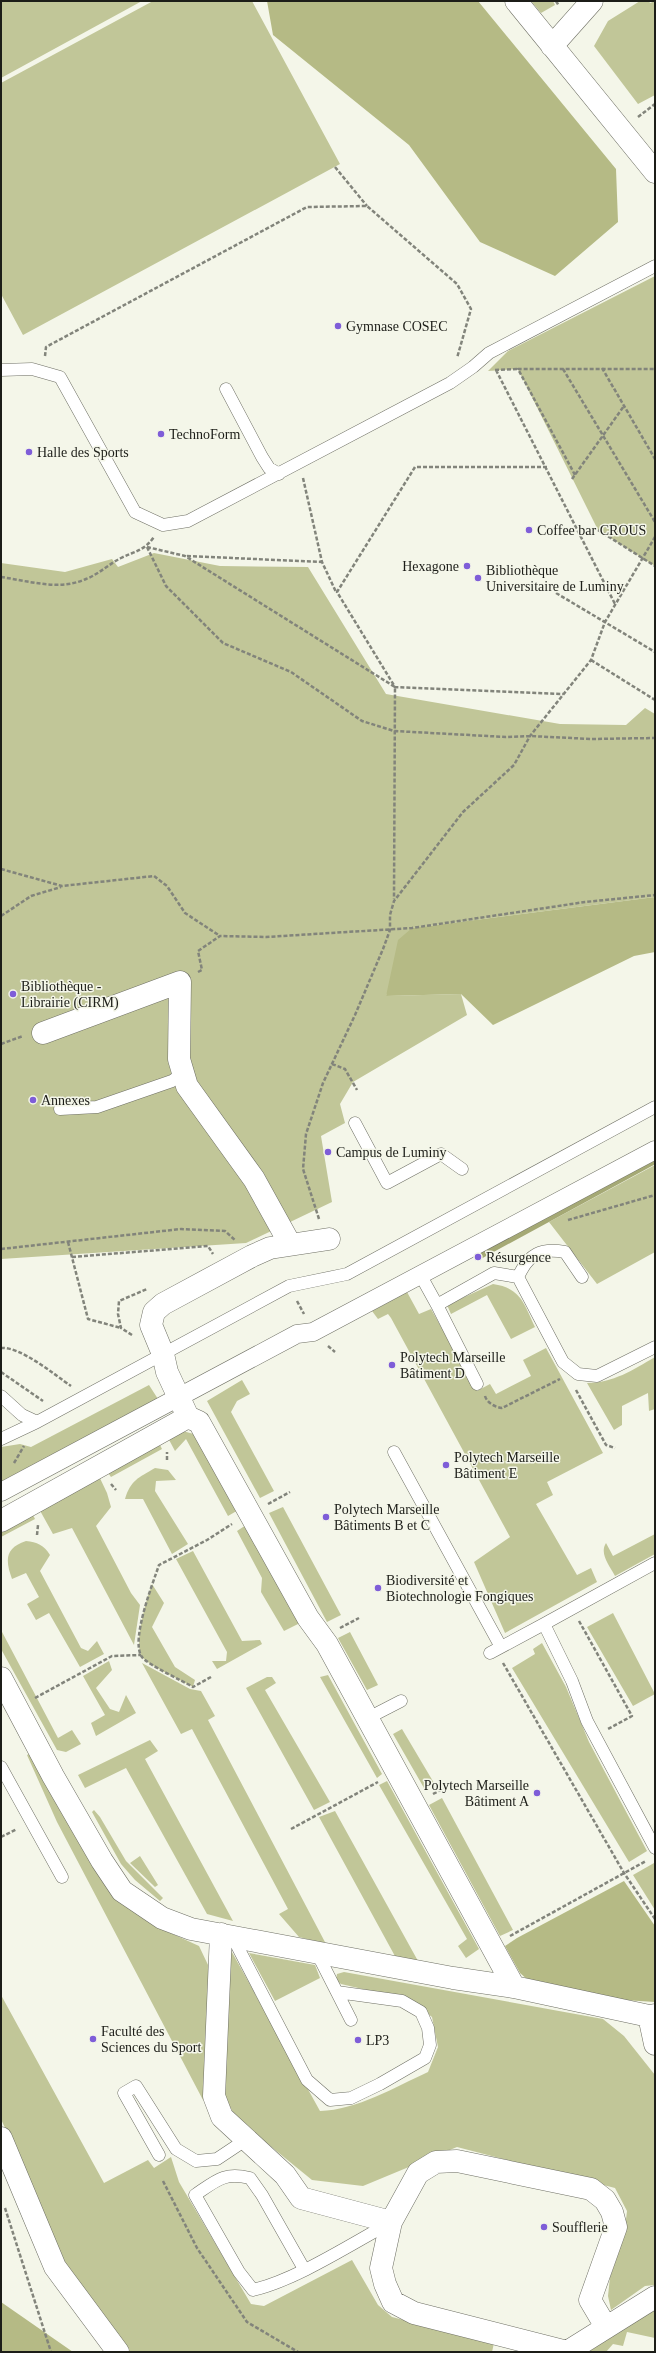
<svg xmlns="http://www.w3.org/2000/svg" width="656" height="2353" font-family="Georgia,serif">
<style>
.green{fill:#c1c698}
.forest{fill:#b5ba85}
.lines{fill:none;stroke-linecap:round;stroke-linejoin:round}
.stream{stroke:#a5a975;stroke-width:6}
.service-casing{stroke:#6e6f64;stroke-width:13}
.pedestrian-casing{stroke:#6e6f64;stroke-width:19}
.minor-casing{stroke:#6e6f64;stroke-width:23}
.path{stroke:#82847b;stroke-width:2.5;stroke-dasharray:4 2;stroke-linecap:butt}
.service{stroke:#fff;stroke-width:12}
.pedestrian{stroke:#fff;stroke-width:18}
.minor{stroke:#fff;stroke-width:22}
.poi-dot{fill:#7e5dd8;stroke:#f4f6e9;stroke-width:1.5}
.labels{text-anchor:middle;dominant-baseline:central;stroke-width:3;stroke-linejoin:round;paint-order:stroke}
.poi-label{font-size:14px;fill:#1c1d18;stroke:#f4f6e9;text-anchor:start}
</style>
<rect width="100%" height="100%" fill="#f4f6e9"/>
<path class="green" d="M 1,1 L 142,1 L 1,78 Z
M 153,1 L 252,1 L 340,164 L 23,335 L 1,294 L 1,83 Z
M 531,1 L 553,1 L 555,5 L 541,13 Z
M 640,1 L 649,1 L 650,3 L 655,1 L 655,95 L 638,104 L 594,46 L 608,21 Z
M 655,276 L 655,566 L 598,530 L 518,369 L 488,371 L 508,351 Z
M 154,553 L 220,566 L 308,567 L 386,694 L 560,724 L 626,725 L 645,708 L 655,714 L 655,897 L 412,928 L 386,996 L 461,994 L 467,1015 L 353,1082 L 340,1104 L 345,1123 L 321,1136 L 332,1202 L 246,1243 L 1,1259 L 1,563 L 65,572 L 112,559 L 118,567 Z
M 655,1165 L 655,1252 L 597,1284 L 549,1222 Z
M 493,1284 C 521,1288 524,1304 535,1327 L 511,1339 L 487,1295 L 451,1314 L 447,1305 Z
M 407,1292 L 419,1314 L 431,1309 L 477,1391 L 490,1384 L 496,1394 L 531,1376 L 523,1360 L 546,1348 L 603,1453 L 547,1482 L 553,1495 L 536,1504 L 577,1575 L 591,1568 L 597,1582 L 505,1633 L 474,1562 L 510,1537 L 391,1318 L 388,1314 L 378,1319 L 372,1311 Z
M 655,1357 L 655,1409 L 649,1411 L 648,1393 L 622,1406 L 622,1425 L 614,1430 L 587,1383 C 613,1383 633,1370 655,1357 Z
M 242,1380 L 250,1394 L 237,1401 L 231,1412 L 274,1491 L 260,1498 L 207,1401 Z
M 149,1385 L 158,1399 L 1,1483 L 1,1447 L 20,1444 L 31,1447 Z
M 179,1430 L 201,1436 L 240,1509 L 228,1516 L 186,1439 L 175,1451 L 167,1436 Z
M 158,1441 L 162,1449 L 111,1477 L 106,1470 Z
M 155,1468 L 168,1470 L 176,1480 L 156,1481 L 155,1491 L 188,1544 L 172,1554 L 143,1499 L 125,1499 C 131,1480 138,1478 155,1468 Z
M 98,1474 L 107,1493 L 111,1507 L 96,1526 L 131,1593 L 140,1605 L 134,1645 L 72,1528 L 53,1534 L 38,1507 Z
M 283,1507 L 341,1615 L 327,1622 L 269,1513 Z
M 31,1511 L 35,1519 L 1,1537 L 1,1527 Z
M 249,1523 L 298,1613 L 298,1624 L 284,1631 L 261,1592 L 262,1578 L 237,1531 Z
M 655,1534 L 655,1554 L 615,1576 C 610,1566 599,1554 606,1543 L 613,1556 Z
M 26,1541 C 37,1542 44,1545 50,1555 L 40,1571 L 81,1648 L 88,1651 L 97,1641 L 104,1654 L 80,1667 L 49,1613 L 36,1620 L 27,1604 L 39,1597 L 26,1573 L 12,1579 C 5,1560 5,1548 26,1541 Z
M 193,1551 L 242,1641 L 260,1640 L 262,1644 L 217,1669 L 212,1661 L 226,1661 L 227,1652 L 176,1559 Z
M 152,1584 L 164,1603 L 152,1627 L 175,1667 L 195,1680 L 193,1687 C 181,1680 150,1666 143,1658 C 132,1646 147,1598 152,1584 Z
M 613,1613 L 655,1694 L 633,1706 L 587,1627 Z
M 1,1630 L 58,1738 L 72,1730 L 81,1744 L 66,1752 L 57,1750 L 1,1649 Z
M 350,1632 L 378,1685 L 367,1690 L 338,1638 Z
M 542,1643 L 566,1687 L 589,1742 L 647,1851 L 629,1862 L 512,1668 L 535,1654 L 533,1649 Z
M 109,1661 L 112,1670 L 96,1688 L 110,1709 L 119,1712 L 126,1695 L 136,1713 L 96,1736 L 91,1723 L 105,1715 L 83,1676 Z
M 142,1663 L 190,1689 L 201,1691 L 215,1716 L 208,1720 L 326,1944 L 299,1937 L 279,1914 L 288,1909 L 192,1729 L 181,1734 Z
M 328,1675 L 382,1774 L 377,1778 L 320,1677 Z
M 267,1677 L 272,1677 L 276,1683 L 265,1690 L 330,1802 L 314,1810 L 246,1688 Z
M 402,1729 L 434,1783 L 424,1788 L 393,1734 Z
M 150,1740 L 158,1751 L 145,1759 L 233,1921 L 207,1914 L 126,1768 L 85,1788 L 78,1775 Z
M 31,1753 L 164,1930 L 199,1946 L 209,1967 L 203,2100 L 57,1822 L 27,1755 Z
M 387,1781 L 479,1949 L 466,1958 L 458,1946 L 467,1939 L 379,1785 Z
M 442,1798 L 513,1930 L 500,1936 L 429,1805 Z
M 94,1810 L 100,1817 L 126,1861 L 163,1898 L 160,1901 L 135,1880 L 121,1864 L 92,1812 Z
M 335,1811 L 418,1961 L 396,1958 L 319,1817 Z
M 140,1856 L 158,1885 L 155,1887 L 130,1863 Z
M 654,1863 L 655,1864 L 655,1910 L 633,1875 Z
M 228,1945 L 320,2111 C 357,2110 395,2087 428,2072 L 438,2047 L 432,2017 L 410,2000 L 341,1984 L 336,1980 L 337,1974 L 344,1972 L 603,2019 L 624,2036 L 655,2075 L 655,2285 L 645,2286 L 611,2310 L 608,2296 L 610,2277 L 624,2237 L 627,2211 L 615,2188 L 457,2147 L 363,2186 L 312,2180 L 237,2119 L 225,2098 Z
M 249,1953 L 315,1965 L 320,1978 L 275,2001 Z
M 1,1995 L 104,2183 L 148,2160 L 154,2168 L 171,2157 L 179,2182 L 251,2304 L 264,2306 L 352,2260 L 378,2305 L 392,2317 L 494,2343 L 492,2352 L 130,2352 L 108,2327 L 68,2271 L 1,2119 Z
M 655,2307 L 655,2338 L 627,2332 L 623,2346 L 613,2344 L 606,2352 L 588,2352 Z"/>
<path class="forest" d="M 267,1 L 478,1 L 616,169 L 618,222 L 555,276 L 480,242 L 409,145 L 273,35 Z
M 655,897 L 655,952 L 634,956 L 493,1025 L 461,994 L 386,996 L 398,940 L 412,928 Z
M 624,1881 L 655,1926 L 655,2002 L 624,2000 L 528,1980 L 520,1973 L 505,1946 L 517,1938 Z
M 1,2302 L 73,2352 L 1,2352 Z"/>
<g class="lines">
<path class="stream" d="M 478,1257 L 655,1161"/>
<defs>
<path id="service" d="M 1,370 L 32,369 L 60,377 L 135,512 L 163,525 L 188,521 L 450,383 L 473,367 L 489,353 L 655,266
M 226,389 L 262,457 L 269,468 L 279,474
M 60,1109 L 97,1107 L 172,1081 L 183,1073
M 355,1123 L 387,1183 L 441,1154 L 462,1169
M 421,1276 L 437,1305 L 494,1273 L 518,1277
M 582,1277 L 565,1252 C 541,1248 529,1253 518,1277 L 563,1362 L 578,1374 L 597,1376 L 655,1347
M 437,1305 L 477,1384
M 1,1396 L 22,1415 L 37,1422
M 1,1439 L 37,1422 L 289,1286 L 347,1274 L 655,1107
M 394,1452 L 501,1647
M 655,1563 L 544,1624 L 572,1681 L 587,1721 L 655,1848
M 490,1653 L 544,1624
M 368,1718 L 401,1701
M 1,1767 L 62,1877
M 232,1936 L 307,2080 L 330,2100 L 351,2098 L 380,2084 L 425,2058 L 430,2045 L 428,2028 L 421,2012 L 402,2001 L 337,1992
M 317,1953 L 351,2020
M 159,2155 L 124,2093 L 136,2086 L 176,2149 L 196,2161 L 217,2159 L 247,2139
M 304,2269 L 262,2195 L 250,2178 C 224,2172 217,2180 195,2195 L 239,2272 L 253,2290 C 296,2280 351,2244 390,2223"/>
<path id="pedestrian" d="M 1,1492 L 297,1334 L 313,1332 L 655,1150"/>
<path id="minor" d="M 516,1 L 655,172
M 552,46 L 592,1
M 43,1033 L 180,982 L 179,1059 L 187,1086 L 254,1179 L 290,1244
M 329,1239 L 270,1248 L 252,1256 L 163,1304 L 154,1312 L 151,1325 L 163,1354 L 167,1372 L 188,1417 L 199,1422 L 308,1618 L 327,1644 L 514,1987
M 1,1521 L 188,1417
M 1,1678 L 53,1776 L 102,1861 L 122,1891 L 162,1918 L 191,1929 L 453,1978 L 514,1987 L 649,2016 L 655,2015
M 221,1934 L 214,2096 L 222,2117 L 285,2175 L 301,2198 L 391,2222 L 381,2268 L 385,2284 L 393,2302 L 414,2313 L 567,2352
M 649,2016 L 655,2044
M 1,2138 L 55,2267 L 118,2352
M 391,2222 L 418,2173 L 436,2162 L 457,2161 L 591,2189 L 605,2200 L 612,2212 L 616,2227 L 590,2300 L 606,2327
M 567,2352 L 655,2297"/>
</defs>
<use href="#service" class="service-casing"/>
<use href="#pedestrian" class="pedestrian-casing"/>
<use href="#minor" class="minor-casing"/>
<path class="path" d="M 556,1 L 559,6
M 638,117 L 655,104
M 335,167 L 367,206
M 45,356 L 46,347 L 307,207 L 367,206 L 457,284 L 471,309 L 457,358
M 602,368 L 655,459
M 563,369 L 655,522
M 495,370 L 518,369
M 496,370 L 615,604
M 547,467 L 415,467 L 337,592 L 395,687 L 563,694
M 575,475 L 518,369 L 655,369
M 303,478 L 322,562 L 336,592
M 572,479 L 624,406
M 598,530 L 655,566
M 147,547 L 166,586 L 223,643 L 291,672 L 362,721 L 394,731 L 506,737 L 530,736 L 591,739 L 655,738
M 147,547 L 185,556 L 395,687 L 394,899
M 187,556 L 322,562
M 1,577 C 29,581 59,591 86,579 C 99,574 109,564 121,558 C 135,551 144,551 154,537
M 556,593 L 655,652
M 591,660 L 655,700
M 1,869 L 62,886 L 154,876 L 167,886 L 185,913 L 220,936
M 1,916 L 31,896 L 61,887
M 198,972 L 202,970 L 198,951 L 220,936 L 266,937 L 412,928 L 585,902 L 655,895
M 1,1044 L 23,1036
M 332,1064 L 345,1069 L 357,1090
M 319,1219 L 303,1169 L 306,1134 L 323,1083 L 355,1015 L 383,949 L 390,930 L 390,915 L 394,901 L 463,812 L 514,765 L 530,736 L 591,660 L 605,622 L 655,537
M 568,1220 L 655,1195
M 68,1242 L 88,1319 L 121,1328
M 1,1249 L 181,1229 L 225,1231 L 236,1241
M 72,1257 L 208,1246 L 213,1254
M 297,1301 L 304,1314
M 132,1335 L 121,1328 L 118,1314 L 119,1301 L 147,1289
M 328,1346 L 335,1352
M 1,1348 C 20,1346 55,1375 71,1386
M 1,1372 L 43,1401
M 576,1390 L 606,1445 L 615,1448
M 485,1396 C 487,1403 495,1407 502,1408 L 560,1379
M 167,1460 L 167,1452
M 14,1463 L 24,1446
M 111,1484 L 116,1490
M 268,1504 L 290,1492
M 37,1535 L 38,1525
M 579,1621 L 632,1716 L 608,1729
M 340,1628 L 359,1618
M 503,1663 L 624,1873 L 655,1919
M 211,1677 L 193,1687 C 183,1681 148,1665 142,1657 C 130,1641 153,1583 159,1565 L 207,1540 L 232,1524
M 35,1698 L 112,1656 L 141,1655
M 433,1794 L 450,1785
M 291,1829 L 378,1782
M 1,1837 L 17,1829
M 510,1936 L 646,1861
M 163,2181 L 197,2248 L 247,2322 L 298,2352
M 5,2208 L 51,2352"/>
<use href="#service" class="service"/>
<use href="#pedestrian" class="pedestrian"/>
<use href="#minor" class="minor"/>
</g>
<g class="poi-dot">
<circle cx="338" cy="326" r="4"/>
<circle cx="161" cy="434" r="4"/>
<circle cx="29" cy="452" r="4"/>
<circle cx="529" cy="530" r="4"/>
<circle cx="467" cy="566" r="4"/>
<circle cx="478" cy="578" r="4"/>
<circle cx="13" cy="994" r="4"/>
<circle cx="33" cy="1100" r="4"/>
<circle cx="328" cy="1152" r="4"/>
<circle cx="478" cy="1257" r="4"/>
<circle cx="392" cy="1365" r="4"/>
<circle cx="446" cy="1465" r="4"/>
<circle cx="326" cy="1517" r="4"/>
<circle cx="378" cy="1588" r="4"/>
<circle cx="537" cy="1793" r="4"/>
<circle cx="93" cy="2039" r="4"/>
<circle cx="358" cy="2040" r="4"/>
<circle cx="544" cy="2227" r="4"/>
</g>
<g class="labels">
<g class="poi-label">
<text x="346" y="326">Gymnase COSEC</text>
<text x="169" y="434">TechnoForm</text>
<text x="37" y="452">Halle des Sports</text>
<text x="537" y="530">Coffee bar CROUS</text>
<text x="459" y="566" text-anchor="end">Hexagone</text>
<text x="486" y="570">Bibliothèque<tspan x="486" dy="16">Universitaire de Luminy</tspan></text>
<text x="21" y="986">Bibliothèque -<tspan x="21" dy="16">Librairie (CIRM)</tspan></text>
<text x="41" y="1100">Annexes</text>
<text x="336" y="1152">Campus de Luminy</text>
<text x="486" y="1257">Résurgence</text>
<text x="400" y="1357">Polytech Marseille<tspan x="400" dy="16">Bâtiment D</tspan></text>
<text x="454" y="1457">Polytech Marseille<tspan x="454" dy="16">Bâtiment E</tspan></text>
<text x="334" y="1509">Polytech Marseille<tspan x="334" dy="16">Bâtiments B et C</tspan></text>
<text x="386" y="1580">Biodiversité et<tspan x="386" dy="16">Biotechnologie Fongiques</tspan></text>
<text x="529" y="1785" text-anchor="end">Polytech Marseille<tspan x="529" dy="16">Bâtiment A</tspan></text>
<text x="101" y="2031">Faculté des<tspan x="101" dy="16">Sciences du Sport</tspan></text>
<text x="366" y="2040">LP3</text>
<text x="552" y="2227">Soufflerie</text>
</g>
</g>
<rect width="656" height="2353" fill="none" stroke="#1c1d18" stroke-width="4"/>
</svg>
